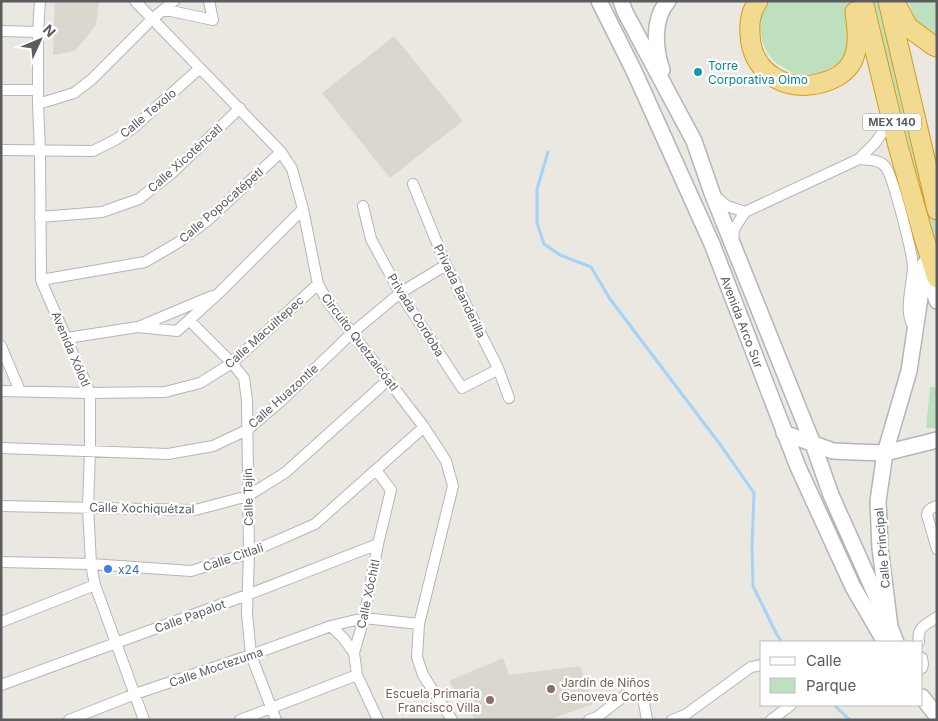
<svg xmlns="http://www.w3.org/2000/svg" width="938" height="721" font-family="Inter,sans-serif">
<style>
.education{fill:#dad7ce}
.green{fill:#bee0bf}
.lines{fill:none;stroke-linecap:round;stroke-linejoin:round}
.stream{stroke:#a5d2f6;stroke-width:3}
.street-casing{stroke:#b3b6ba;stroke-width:12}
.secondary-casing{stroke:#b2b5ba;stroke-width:18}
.highway-casing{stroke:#d59b16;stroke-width:21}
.street{stroke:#fff;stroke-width:10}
.secondary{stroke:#fff;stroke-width:15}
.highway{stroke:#f2da90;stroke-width:19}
.culture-dot{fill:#0f9aa8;stroke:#fff;stroke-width:2}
.shop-dot{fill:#3f7fe0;stroke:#fff;stroke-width:2}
.education-dot{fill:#8d6e63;stroke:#fff;stroke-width:2}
.labels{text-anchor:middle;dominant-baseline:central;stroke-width:4.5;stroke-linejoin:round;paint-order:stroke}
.shield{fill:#fff;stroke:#8b8d90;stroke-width:1}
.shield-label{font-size:11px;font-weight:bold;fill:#595c60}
.culture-label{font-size:12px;fill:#0d838f;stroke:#fff;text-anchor:start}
.street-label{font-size:12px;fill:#595c60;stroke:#fff}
.shop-label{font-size:12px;fill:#366cbe;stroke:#fff;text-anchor:start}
.education-label{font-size:12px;fill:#785e54;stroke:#fff;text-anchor:start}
</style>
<rect width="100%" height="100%" fill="#eae8e0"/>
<path class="education" d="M 55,1 L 99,1 L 96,25 L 75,51 L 53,55 Z
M 394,36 L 463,121 L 390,178 L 322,93 Z
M 503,658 L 509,675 L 580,666 L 593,704 L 548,720 L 475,720 L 449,681 Z"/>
<path class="green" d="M 770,1 L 850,1 L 855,28 L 845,57 L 837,65 L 828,69 L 816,74 L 805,75 L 795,74 L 776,63 L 768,54 L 763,44 L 760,31 L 761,17 Z
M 867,1 L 887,1 L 937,197 L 937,285 Z
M 908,1 L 937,1 L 937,36 L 915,19 Z
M 930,387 L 935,387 L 937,393 L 937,428 L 926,428 Z"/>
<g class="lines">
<path class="stream" d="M 548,152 L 537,189 L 537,223 L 544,244 L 560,255 L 591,267 L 610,299 L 722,447 L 754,493 L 752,546 L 753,586 L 777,635 L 782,642
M 834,705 L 850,720"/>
<defs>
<path id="street" d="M 40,1 L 38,32 L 38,104 L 40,151 L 41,280 L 90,393 L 90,450 L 88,507 L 91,564 L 95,585 L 144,720
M 135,1 L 281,152 L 292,169 L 303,209 L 318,284 L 328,302 L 424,427 L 446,461 L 453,486 L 419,624 L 417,657 L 423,675 L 452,720
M 163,11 L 171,11 L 213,20 L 209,1
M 1,31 L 38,32
M 1,90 L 38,90
M 38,104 L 74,93 L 91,80 L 151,20 L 174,1
M 1,150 L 93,151 L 115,140 L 133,128 L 200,68
M 859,159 C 868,160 878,159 885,166 C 893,175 912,252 913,266 C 913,285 902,313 915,329
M 413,184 L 446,265 L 498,368 L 509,398
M 714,195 L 727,206 L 745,212
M 363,206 L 371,239 L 400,293 L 462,388 L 495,371 L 498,368
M 40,217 L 102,212 L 139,199 L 173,172 L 240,108
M 733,242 L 734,229 L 745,212 L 859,159 L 875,143 L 887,126
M 41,280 L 145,262 L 179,242 L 207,221 L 281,152
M 190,321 L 232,363 L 244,378 L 247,401 L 249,553 L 247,614 L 251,655 L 276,720
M 138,327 L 177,331 L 220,292 L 303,209
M 67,338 L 138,327 L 212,296
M 1,346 L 20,391
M 1,391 L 90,393 L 165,392 L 200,383 L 232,363 L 318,284
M 1,448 L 168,454 L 213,446 L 247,430 L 281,401 L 352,333 L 400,293 L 446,265
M 376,470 L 391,490 L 378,544 L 364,618 L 354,653 L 357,675 L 378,720
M 1,506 L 195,510 L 248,496 L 286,472 L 388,380
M 937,506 C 931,508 928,509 927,515 L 937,549
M 1,562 L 91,564 L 191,571 L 249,553 L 315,524 L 424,427
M 1,622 L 95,585
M 331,626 L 344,639 L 354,653
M 919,642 C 916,627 926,625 937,617
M 922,658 L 923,664 L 922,668
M 1,685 L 247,595 L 378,544
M 69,720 L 135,694 L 251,655 L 331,626 L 364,618 L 419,624
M 240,720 L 357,675
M 589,720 L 597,717 L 632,690 L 637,689 L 642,692 L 647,720
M 672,720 L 685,715 L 751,667 L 762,665
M 771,720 L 791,705"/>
<path id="secondary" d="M 599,1 L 634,71 L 712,244 L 798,467 L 853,587 L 885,642
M 621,1 L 625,12 L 694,141 L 712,193 L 813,444 L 831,495 L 890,627
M 662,70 C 655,50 652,19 668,1
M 927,271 L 937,301
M 784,433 L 833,451 L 855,452 L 885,453 L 937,440
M 896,642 L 890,627 L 880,548 L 878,501 L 885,453 L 909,371 L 925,264
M 922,697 L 937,716"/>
<path id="highway" d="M 758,1 C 751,11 749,22 750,34 C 751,72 786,93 821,83 C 833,80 846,73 852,62 C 860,46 857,29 855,12
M 863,1 L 898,146 L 924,238 L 937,278
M 888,1 L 937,210
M 896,4 L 908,27 L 934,46 L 937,47"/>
</defs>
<use href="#street" class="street-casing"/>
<use href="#secondary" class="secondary-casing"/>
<use href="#highway" class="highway-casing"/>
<use href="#street" class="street"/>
<use href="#secondary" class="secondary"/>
<use href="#highway" class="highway"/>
</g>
<circle class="culture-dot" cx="698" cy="72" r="5"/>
<circle class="shop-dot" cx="108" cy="569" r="5"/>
<g class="education-dot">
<circle cx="551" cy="689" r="5"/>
<circle cx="490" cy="700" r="5"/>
</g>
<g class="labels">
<rect class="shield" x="863" y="113.5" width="58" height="17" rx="4"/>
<g class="shield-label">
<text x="892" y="122">MEX 140</text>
</g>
<g class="culture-label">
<text x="708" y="65">Torre<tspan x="708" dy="14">Corporativa Olmo</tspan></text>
</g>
<g class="street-label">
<text transform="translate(148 113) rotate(-40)">Calle Texolo</text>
<text transform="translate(185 158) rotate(-42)">Calle Xicoténcatl</text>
<text transform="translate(221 205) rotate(-41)">Calle Popocatépetl</text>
<text transform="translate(460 291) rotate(64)">Privada Banderilla</text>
<text transform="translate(416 315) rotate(58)">Privada Cordoba</text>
<text transform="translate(742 322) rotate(69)">Avenida Arco Sur</text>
<text transform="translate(264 332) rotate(-42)">Calle Macuiltepec</text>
<text transform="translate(360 342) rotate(53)">Circuito Quetzalcóatl</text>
<text transform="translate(71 349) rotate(67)">Avenida Xólotl</text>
<text transform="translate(283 396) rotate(-42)">Calle Huazontle</text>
<text transform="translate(248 497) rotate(-91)">Calle Tajín</text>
<text transform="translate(142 508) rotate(1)">Calle Xochiquétzal</text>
<text transform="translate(882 548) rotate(-95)">Calle Principal</text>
<text transform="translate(233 557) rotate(-19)">Calle Citlali</text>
<text transform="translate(368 594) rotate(-78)">Calle Xóchitl</text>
<text transform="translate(190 616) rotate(-20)">Calle Papalot</text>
<text transform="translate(216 667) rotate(-19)">Calle Moctezuma</text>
</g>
<g class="shop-label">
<text x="118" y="569">x24</text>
</g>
<g class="education-label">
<text x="561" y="682">Jardín de Niños<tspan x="561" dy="14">Genoveva Cortés</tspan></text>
<text x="480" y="693" text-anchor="end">Escuela Primaria<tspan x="480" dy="14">Francisco Villa</tspan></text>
</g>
</g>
<rect width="938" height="721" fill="none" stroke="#595c60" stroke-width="5"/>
<rect x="760" y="641" width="162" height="65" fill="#ffffff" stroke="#bdbebf"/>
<rect x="770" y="657" width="25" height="8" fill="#ffffff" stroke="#bdbebf"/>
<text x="806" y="666" font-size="15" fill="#595c60">Calle</text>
<rect x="770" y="678" width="25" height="15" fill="#bee0bf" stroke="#bdbebf"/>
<text x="806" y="691" font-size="15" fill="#595c60">Parque</text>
<g transform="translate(40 40) rotate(46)" stroke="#ffffff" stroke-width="4" paint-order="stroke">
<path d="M0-4L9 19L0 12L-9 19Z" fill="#595c60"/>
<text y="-8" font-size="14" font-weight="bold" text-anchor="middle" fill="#595c60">N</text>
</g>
</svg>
